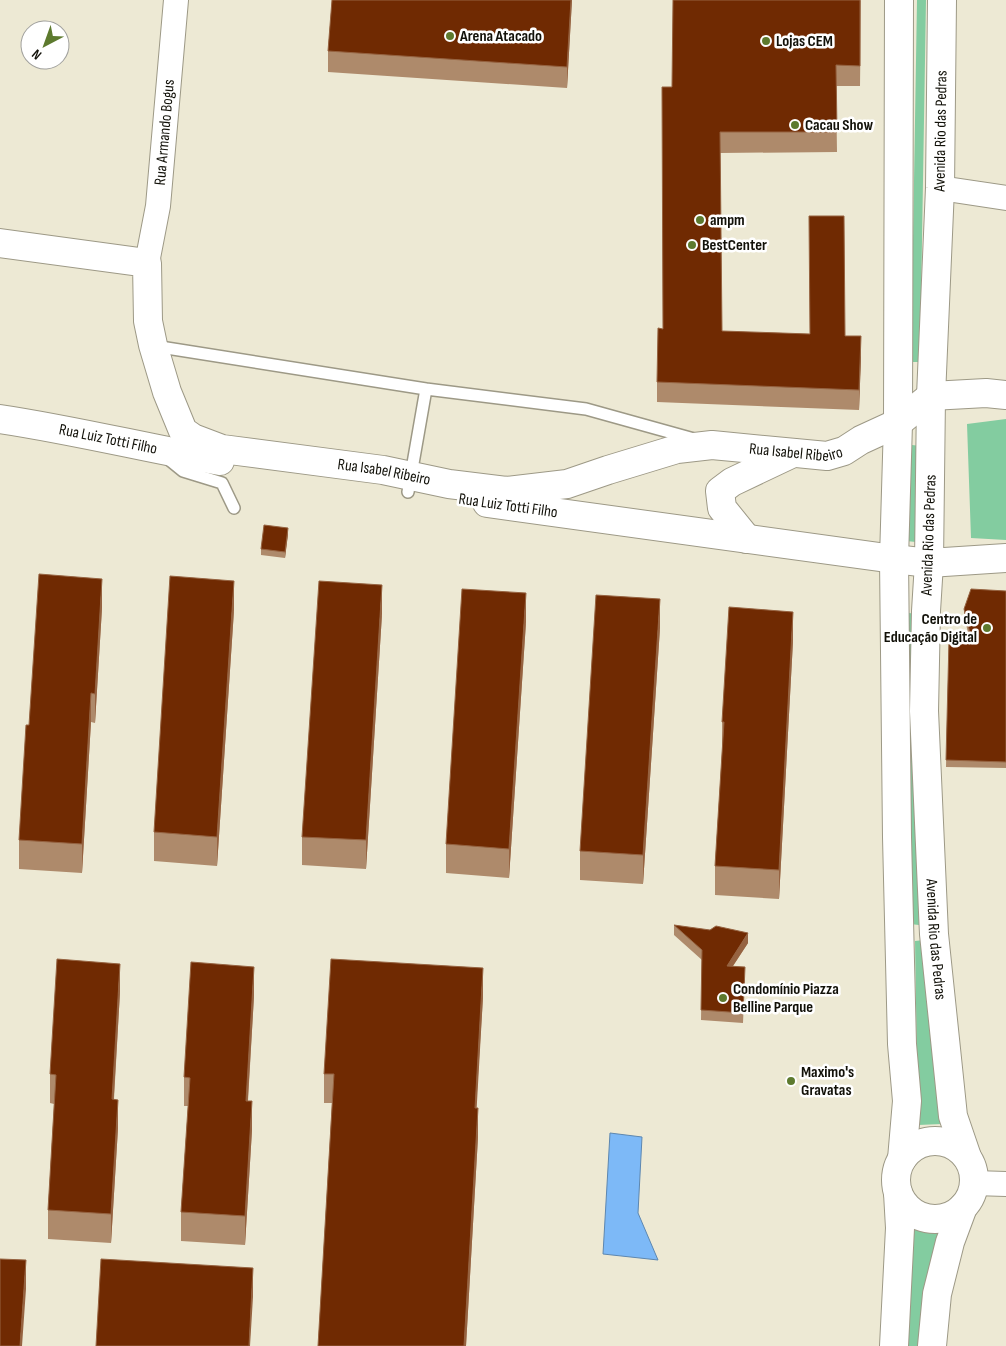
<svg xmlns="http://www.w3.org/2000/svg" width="1006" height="1346" font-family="'Sofia Sans Condensed',sans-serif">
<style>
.green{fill:#83cca0}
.water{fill:#7db9f7;stroke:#5d87b0}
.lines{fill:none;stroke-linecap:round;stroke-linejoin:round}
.service-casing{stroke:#9d9986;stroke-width:14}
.minor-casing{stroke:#9d9986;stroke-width:26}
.tertiary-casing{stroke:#9d9986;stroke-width:30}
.service{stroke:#fff;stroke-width:11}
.minor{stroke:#fff;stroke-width:24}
.tertiary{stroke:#fff;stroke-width:28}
.wall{fill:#ae8a6b}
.shaded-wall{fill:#966341}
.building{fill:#702a02;stroke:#966341}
.poi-dot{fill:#5d7a2e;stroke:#fff;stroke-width:2}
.labels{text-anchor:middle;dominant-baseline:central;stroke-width:5;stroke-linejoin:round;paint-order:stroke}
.poi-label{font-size:16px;font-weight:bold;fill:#121109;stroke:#fff;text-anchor:start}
.street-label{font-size:16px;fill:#121109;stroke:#fff}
</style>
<rect width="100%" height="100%" fill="#ede9d4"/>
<path class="green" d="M 917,0 L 926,0 L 920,362 L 911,362 Z
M 1006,419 L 1006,540 L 971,538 L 967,424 Z
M 912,445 L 921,446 L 916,542 L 906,541 Z
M 909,613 L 916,614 L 914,730 L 919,925 L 910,924 L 907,653 Z
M 924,940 L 942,1124 L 918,1125 L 915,941 Z
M 911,1219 L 928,1231 L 941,1230 L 922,1346 L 905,1346 Z"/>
<path class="water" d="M 610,1133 L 642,1137 L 638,1213 L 658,1260 L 603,1254 Z"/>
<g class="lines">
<defs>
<path id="service" d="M 154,346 L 426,389 L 586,409 L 694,439
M 167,458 L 183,471 L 222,483 L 234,508
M 408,492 L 426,389"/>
<g id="minor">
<path d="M 940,188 L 1006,198"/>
<path id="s1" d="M 147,263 L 158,206 L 176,0"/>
<path d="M 974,1183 L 1006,1184"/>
</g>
<g id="tertiary">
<path d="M 899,0 L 898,423 L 894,559 L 897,837 L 902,1044 L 907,1101 L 902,1159"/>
<path id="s2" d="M 942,0 L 940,188 L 931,396 L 929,563 L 926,611 L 924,711 L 934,934 L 953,1116 L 967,1157"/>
<path id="s3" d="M 0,243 L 147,263 L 148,321 L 153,345 L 167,392 L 183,431 L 193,438 L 222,449 L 383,470 L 449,484 L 506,491 L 567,484 L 608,470 L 677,449 L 712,445 L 827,456 L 844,451 L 861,440 L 898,423 L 931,396 L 986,393 L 1006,395"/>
<path id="s4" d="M 0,419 C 74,430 146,448 220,461"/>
<path d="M 487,503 L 894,559 L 929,563 L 1006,558"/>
<path d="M 747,539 L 722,508 L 720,491 L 732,482 L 793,453"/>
<circle cx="935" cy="1180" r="39"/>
<path d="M 894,1346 L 900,1228 L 898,1193"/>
<path d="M 932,1346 L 937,1294 L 950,1242 L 963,1207"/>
</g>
</defs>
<use href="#service" class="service-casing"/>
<use href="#minor" class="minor-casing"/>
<use href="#tertiary" class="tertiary-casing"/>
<use href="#service" class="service"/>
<use href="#minor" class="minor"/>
<use href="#tertiary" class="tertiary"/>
</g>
<path class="wall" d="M 332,0 L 572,0 L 567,88 L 328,72 L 328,51 Z
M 861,0 L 860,86 L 836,86 L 837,152 L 720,153 L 722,331 L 845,336 L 861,357 L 859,410 L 657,402 L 657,382 L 663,329 L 672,87 Z
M 288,534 L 285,558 L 261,555 L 261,549 Z
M 1006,591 L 1006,768 L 946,767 L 949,640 L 970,641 L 964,616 L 964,609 Z
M 102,608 L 95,723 L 91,722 L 82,873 L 19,869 L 19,840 L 29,725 Z
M 234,610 L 217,866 L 154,861 L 154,832 Z
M 382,614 L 366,869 L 302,865 L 302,837 Z
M 526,622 L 509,878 L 446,873 L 446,844 Z
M 660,628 L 643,884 L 580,880 L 580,851 Z
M 793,641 L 779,899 L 715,895 L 715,866 L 722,751 L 722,722 Z
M 674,925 L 748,943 L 733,966 L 745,977 L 743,1023 L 701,1020 L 702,960 L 674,935 Z
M 120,992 L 114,1099 L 118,1128 L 111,1243 L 48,1239 L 48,1210 L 54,1104 L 50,1103 L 50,1074 Z
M 254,996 L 248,1101 L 252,1130 L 245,1245 L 181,1241 L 181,1212 L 188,1106 L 184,1106 L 184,1077 Z
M 483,997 L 476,1108 L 478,1137 L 466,1346 L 318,1346 L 332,1103 L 324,1103 L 324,1074 Z"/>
<path class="shaded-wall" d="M 571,0 L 572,0 L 567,88 L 567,67 Z
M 861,336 L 861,357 L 859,410 L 859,390 Z
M 288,528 L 288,534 L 285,558 L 285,552 Z
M 102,579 L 102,608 L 95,723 L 95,694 Z
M 234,581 L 234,610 L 217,866 L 217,837 Z
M 382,585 L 382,614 L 366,869 L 366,840 Z
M 526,593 L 526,622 L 509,878 L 509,849 Z
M 660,599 L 660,628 L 643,884 L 643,855 Z
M 793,612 L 793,641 L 779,899 L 779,870 Z
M 91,693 L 91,722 L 82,873 L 82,844 Z
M 748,933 L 748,943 L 727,975 L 727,966 Z
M 120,964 L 120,992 L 112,1128 L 112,1099 Z
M 254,967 L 254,996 L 246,1130 L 246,1101 Z
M 483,968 L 483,997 L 475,1137 L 475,1108 Z
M 118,1100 L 118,1128 L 111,1243 L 111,1214 Z
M 252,1101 L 252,1130 L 245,1245 L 245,1216 Z
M 478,1108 L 478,1137 L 466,1346 L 464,1346 Z
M 26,1260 L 26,1289 L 22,1346 L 20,1346 Z
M 253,1268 L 253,1297 L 250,1346 L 249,1346 Z"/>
<path class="building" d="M 332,0 L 571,0 L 567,67 L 328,51 Z
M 673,0 L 860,0 L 860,66 L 836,65 L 837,132 L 720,132 L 722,331 L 810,334 L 809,216 L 844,216 L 845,336 L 861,336 L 859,390 L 657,382 L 658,328 L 663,329 L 662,87 L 672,87 Z
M 264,525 L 288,528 L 285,552 L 261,549 Z
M 39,574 L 102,579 L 95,694 L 91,693 L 82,844 L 19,840 L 26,725 L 29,725 Z
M 170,576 L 234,581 L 217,837 L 154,832 Z
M 319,581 L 382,585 L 366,840 L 302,837 Z
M 462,589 L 526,593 L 509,849 L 446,844 Z
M 971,589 L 1006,591 L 1006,762 L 946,760 L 949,640 L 972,641 L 964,609 Z
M 596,595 L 660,599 L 643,855 L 580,851 Z
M 729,607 L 793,612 L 779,870 L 715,866 L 724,722 L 722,722 Z
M 674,925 L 710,930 L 716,926 L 748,933 L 727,966 L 745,967 L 743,1013 L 701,1010 L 702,950 Z
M 57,959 L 120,964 L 112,1099 L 118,1100 L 111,1214 L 48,1210 L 56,1075 L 50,1074 Z
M 331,959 L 483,968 L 475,1108 L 478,1108 L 464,1346 L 318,1346 L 334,1074 L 324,1074 Z
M 191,962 L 254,967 L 246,1101 L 252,1101 L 245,1216 L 181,1212 L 190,1078 L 184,1077 Z
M 0,1259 L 26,1260 L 20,1346 L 0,1346 Z
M 101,1259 L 253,1268 L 249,1346 L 96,1346 Z"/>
<g class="poi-dot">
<circle cx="450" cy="36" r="5"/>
<circle cx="766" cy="41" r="5"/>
<circle cx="795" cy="125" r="5"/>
<circle cx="700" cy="220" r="5"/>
<circle cx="692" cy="245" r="5"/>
<circle cx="987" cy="628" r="5"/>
<circle cx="723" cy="998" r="5"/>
<circle cx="791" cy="1081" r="5"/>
</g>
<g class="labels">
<g class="poi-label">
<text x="460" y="36">Arena Atacado</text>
<text x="776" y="41">Lojas CEM</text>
<text x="805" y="125">Cacau Show</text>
<text x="710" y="220">ampm</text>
<text x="702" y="245">BestCenter</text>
<text x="977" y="619" text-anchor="end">Centro de<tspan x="977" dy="18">Educação Digital</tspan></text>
<text x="733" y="989">Condomínio Piazza<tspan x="733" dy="18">Belline Parque</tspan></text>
<text x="801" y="1072">Maximo's<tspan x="801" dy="18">Gravatas</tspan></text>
</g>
<g class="street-label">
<text transform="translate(941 131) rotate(-89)">Avenida Rio das Pedras</text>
<text stroke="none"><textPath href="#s1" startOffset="132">Rua Armando Bogus</textPath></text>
<text stroke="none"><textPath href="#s4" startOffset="110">Rua Luiz Totti Filho</textPath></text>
<text stroke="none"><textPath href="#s3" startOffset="949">Rua Isabel Ribeiro</textPath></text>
<text stroke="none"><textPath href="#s3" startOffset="529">Rua Isabel Ribeiro</textPath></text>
<text transform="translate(508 506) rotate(8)">Rua Luiz Totti Filho</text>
<text transform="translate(929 535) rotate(-88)">Avenida Rio das Pedras</text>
<text stroke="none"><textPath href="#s2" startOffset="940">Avenida Rio das Pedras</textPath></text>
</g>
</g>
<g transform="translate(45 45) rotate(221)"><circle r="24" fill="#ffffff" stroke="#a0a09d"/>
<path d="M0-4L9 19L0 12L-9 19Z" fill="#5d7a2e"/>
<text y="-8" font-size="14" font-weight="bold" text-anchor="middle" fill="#121109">N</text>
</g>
</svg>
